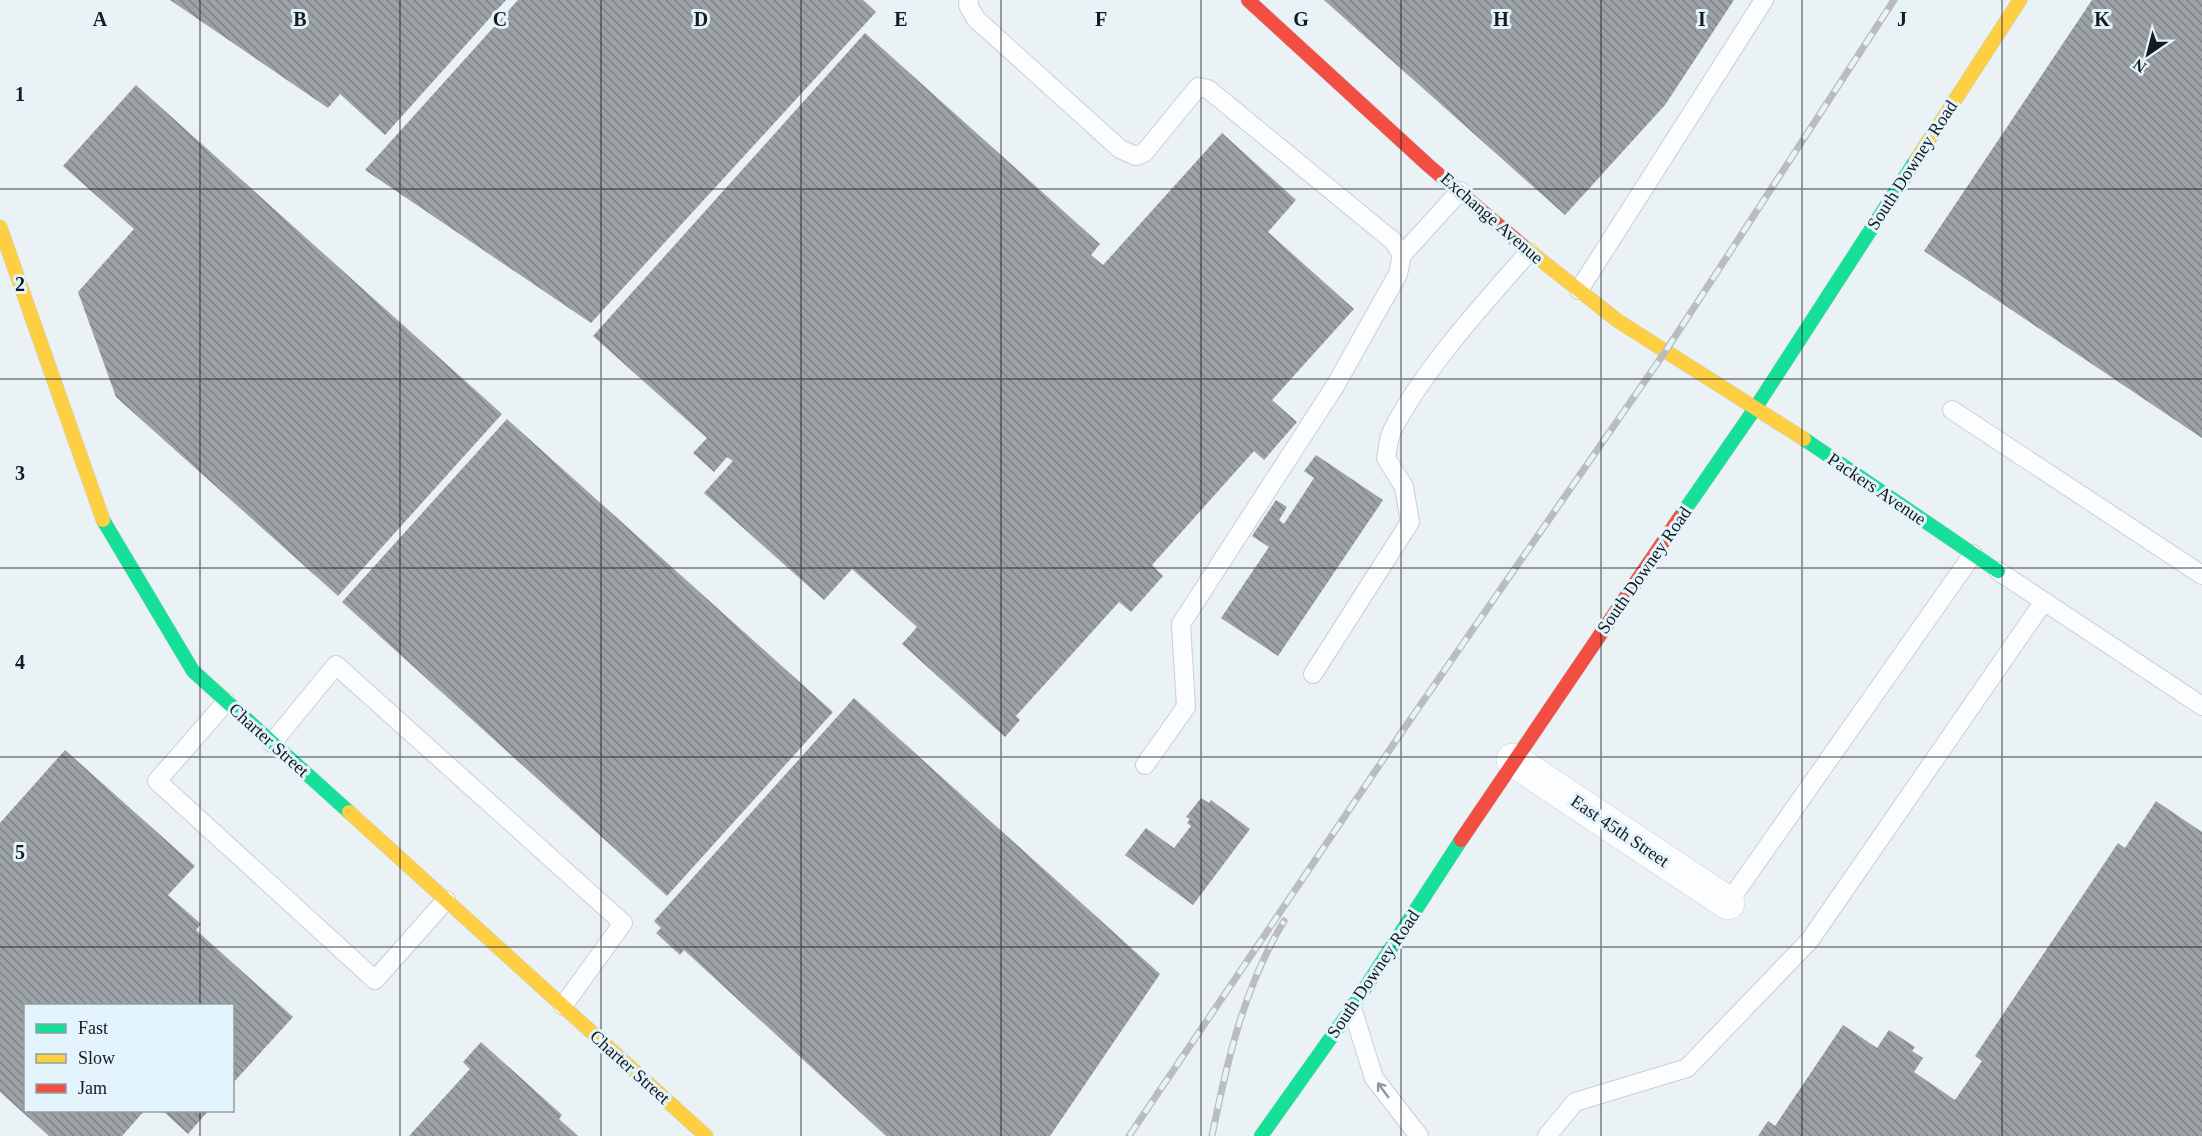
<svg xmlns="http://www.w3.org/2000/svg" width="2202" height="1136" font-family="'Times New Roman',serif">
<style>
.building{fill:url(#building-back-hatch)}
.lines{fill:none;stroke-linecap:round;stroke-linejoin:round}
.lane-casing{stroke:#c9cfd3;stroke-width:20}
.street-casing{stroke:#c9cfd3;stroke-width:34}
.fast-casing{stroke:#c9cfd3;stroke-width:15}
.slow-casing{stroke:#c9cfd3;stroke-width:15}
.jam-casing{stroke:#c9cfd3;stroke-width:15}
.lane{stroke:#fcfdfe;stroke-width:18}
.street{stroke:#fcfdfe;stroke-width:33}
.fast{stroke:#16e098;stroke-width:14}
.slow{stroke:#ffcf43;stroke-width:14}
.jam{stroke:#f24e42;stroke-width:14}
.rail-casing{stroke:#babcbd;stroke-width:7}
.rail{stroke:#e4f4fc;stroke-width:4.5;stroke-dasharray:14;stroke-linecap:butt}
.oneway{stroke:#949799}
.grid{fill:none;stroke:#151b1e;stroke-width:1.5;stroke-opacity:0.55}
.labels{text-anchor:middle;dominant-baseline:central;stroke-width:6;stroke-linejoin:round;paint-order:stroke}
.street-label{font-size:18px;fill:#151b1e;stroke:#e4f4fc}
.grid-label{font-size:20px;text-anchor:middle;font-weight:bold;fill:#151b1e;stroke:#e4f4fc;stroke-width:6;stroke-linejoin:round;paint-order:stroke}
</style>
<defs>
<pattern id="building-back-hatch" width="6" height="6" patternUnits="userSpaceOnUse" patternTransform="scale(1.5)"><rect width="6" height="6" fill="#9ca2a5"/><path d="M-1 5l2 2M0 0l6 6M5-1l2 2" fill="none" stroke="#7e8386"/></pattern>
</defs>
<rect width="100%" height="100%" fill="#eaf2f6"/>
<path class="building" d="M 170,0 L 506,0 L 385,135 L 340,94 L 328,108 Z
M 518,0 L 863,0 L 876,12 L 591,323 L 365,170 Z
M 1324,0 L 1734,0 L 1665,105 L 1565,215 Z
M 2092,0 L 2202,0 L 2202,438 L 1924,251 Z
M 865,33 L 1100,244 L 1091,255 L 1103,265 L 1222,133 L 1296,200 L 1268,232 L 1354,309 L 1272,400 L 1297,422 L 1264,460 L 1254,451 L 1152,565 L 1163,576 L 1131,612 L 1119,602 L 1016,716 L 1020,720 L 1005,737 L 902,644 L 917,627 L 852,569 L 824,600 L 704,493 L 733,461 L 727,457 L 714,472 L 693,453 L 707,438 L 593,336 Z
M 136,85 L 502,414 L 338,596 L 116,397 L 78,292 L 134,229 L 63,166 Z
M 507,419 L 833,712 L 667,896 L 342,602 Z
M 1316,455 L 1383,500 L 1278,656 L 1221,618 L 1269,547 L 1252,536 L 1276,500 L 1287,507 L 1279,520 L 1284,524 L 1314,478 L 1304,471 Z
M 854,698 L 1160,974 L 1050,1136 L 886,1136 L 684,950 L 680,955 L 656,933 L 661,928 L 654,921 Z
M 65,750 L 195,866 L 168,895 L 201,924 L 196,930 L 293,1017 L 232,1084 L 232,1006 L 26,1006 L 26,1110 L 145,1110 L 122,1136 L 49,1136 L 0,1092 L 0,823 Z
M 1201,798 L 1209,803 L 1211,800 L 1250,829 L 1193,905 L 1125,855 L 1146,828 L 1174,848 L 1191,826 L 1187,823 L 1190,819 L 1186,817 Z
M 2156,801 L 2202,832 L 2202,1136 L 1758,1136 L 1768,1121 L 1775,1126 L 1843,1025 L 1877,1048 L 1889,1030 L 1915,1047 L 1912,1051 L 1923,1058 L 1914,1072 L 1955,1100 L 1982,1061 L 1975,1056 L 2118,843 L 2125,848 Z
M 481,1042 L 562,1115 L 559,1119 L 578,1136 L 409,1136 L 470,1069 L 463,1062 Z
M 162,1110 L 209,1110 L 188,1134 Z"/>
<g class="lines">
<defs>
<path id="lane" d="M 969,0 L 968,5 L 976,19 L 1120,149 L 1136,156 L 1144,153 L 1198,87 L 1208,89 L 1393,241 L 1402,255
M 1579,290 L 1764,0
M 1952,410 L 2202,575
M 1998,571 L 2202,706
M 1313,674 L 1410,522 L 1404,487 L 1386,458 C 1388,449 1388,439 1392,431 C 1422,371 1484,303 1529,252
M 226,702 L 157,781 L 375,980 L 446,900
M 272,743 L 336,665 L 623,923 L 563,1006
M 1145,765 L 1186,707 L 1181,624 L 1335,386 L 1398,274 L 1402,255 L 1460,191
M 1728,903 L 1973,554
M 1352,1008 L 1374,1078 L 1419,1136
M 1547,1136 L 1575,1102 L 1687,1068 L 1810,940 L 2044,601"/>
<path id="street" d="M 1513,760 L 1728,903"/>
<path id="fast" d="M 1804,439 L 1998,571
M 1680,517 L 1756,407 L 1916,160
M 103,520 L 193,671 L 349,812
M 1261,1136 L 1352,1008 L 1461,840"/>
<path id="slow" d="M 1916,160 L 2020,0
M 0,227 L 103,520
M 1523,246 L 1618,321 L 1804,439
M 349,812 L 706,1136"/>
<path id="jam" d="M 1248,0 L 1429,166 L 1523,246
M 1461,840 L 1680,517"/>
</defs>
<use href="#lane" class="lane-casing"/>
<use href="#street" class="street-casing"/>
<use href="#fast" class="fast-casing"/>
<use href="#slow" class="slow-casing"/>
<use href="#jam" class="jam-casing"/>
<use href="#lane" class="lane"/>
<use href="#street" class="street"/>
<use href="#fast" class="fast"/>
<use href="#slow" class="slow"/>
<use href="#jam" class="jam"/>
<defs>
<path id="rail" d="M 1129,1136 L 1399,736 L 1665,352 L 1894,0
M 1212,1136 C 1227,1061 1244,987 1284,921"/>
</defs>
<use href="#rail" class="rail-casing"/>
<use href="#rail" class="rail"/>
</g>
<defs><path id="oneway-shaft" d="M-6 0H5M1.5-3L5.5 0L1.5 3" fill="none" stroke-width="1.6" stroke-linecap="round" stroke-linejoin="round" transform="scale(1.5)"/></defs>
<use class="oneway" href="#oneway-shaft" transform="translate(1383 1090) rotate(-126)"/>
<path class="grid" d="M 200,0 L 200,1006M 400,0 L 400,1136M 601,0 L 601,1136M 801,0 L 801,1136M 1001,0 L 1001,1136M 1201,0 L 1201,1136M 1401,0 L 1401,1136M 1601,0 L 1601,1136M 1802,0 L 1802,1136M 2002,0 L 2002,1136M 0,189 L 2202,189M 0,379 L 2202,379M 0,568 L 2202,568M 0,757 L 2202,757M 0,947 L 2202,947M 200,1110 L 200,1136"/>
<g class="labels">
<g class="street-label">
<text transform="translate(1912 165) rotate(-57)">South Downey Road</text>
<text transform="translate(1492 218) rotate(41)">Exchange Avenue</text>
<text transform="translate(1877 489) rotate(34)">Packers Avenue</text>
<text transform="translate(1644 570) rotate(-55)">South Downey Road</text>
<text transform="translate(269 740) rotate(42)">Charter Street</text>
<text transform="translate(1620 831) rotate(34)">East 45th Street</text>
<text transform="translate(1373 974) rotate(-56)">South Downey Road</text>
<text transform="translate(630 1067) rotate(42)">Charter Street</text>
</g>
</g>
<g class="grid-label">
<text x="100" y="26">A</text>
<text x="300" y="26">B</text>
<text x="500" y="26">C</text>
<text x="701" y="26">D</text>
<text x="901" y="26">E</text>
<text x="1101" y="26">F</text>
<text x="1301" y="26">G</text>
<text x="1501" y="26">H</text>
<text x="1702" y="26">I</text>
<text x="1902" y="26">J</text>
<text x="2102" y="26">K</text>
<text x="20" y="101">1</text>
<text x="20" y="291">2</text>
<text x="20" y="480">3</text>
<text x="20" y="669">4</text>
<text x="20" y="859">5</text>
</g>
<rect x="24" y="1004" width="210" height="108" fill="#e4f4fc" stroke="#919da3" stroke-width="1.5"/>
<rect x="36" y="1024" width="30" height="9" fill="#16e098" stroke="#919da3" stroke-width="1.5"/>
<text x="78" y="1034" font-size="18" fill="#151b1e">Fast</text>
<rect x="36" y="1054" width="30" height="9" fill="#ffcf43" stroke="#919da3" stroke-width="1.5"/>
<text x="78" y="1064" font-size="18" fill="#151b1e">Slow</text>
<rect x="36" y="1084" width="30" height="9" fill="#f24e42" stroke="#919da3" stroke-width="1.5"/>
<text x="78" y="1094" font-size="18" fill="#151b1e">Jam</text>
<g transform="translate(2148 54) rotate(215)" stroke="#e4f4fc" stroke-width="4.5" paint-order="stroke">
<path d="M0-4.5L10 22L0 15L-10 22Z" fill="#151b1e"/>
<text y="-9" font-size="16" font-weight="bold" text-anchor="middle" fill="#151b1e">N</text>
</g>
</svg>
